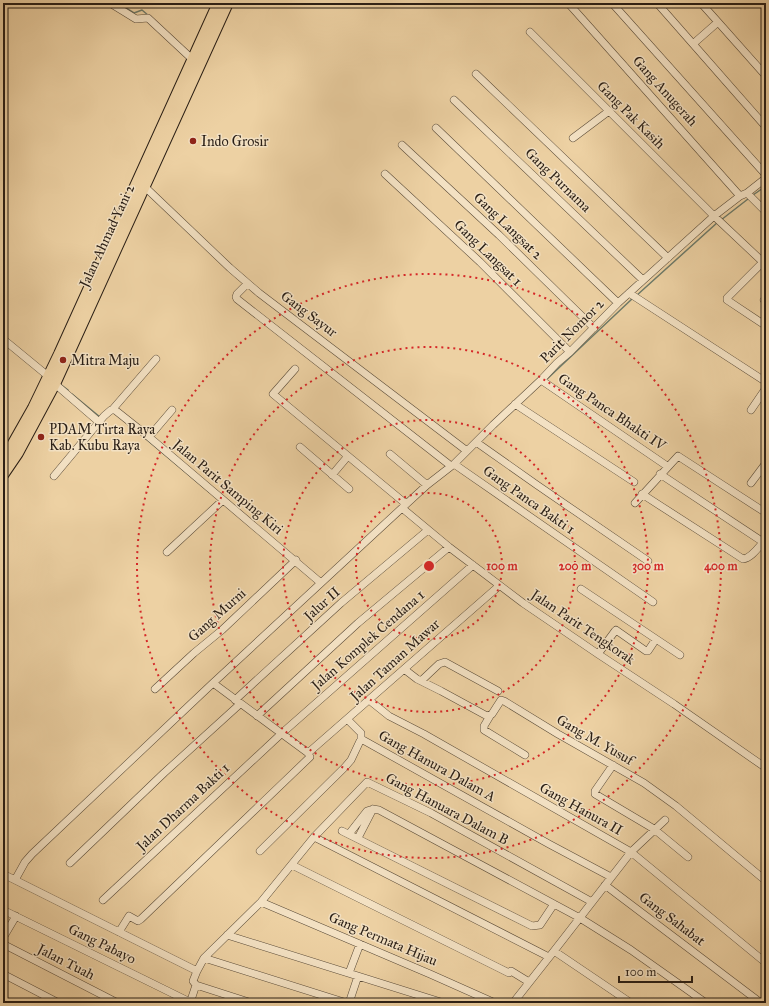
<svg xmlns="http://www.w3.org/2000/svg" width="769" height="1006" font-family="'IM FELL Great Primer',serif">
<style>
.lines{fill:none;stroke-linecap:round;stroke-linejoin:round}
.stream{stroke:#6d7a69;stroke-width:1.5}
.minor-casing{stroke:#5a4b38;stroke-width:8}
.highway-casing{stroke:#291e15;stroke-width:12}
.minor{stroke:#f3e1c3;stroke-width:7}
.highway{stroke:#edd1a3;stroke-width:10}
.ring{fill:none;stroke:#d62828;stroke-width:2;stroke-dasharray:2 4}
.poi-dot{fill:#8f2418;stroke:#f3e1c3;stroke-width:1.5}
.labels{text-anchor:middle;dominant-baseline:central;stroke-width:3;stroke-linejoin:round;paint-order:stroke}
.street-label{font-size:14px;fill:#291e15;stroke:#f3e1c3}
.poi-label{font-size:14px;fill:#291e15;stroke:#f3e1c3;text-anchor:start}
.centre{fill:#d62828;stroke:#f3e1c3;stroke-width:2}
.ring-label{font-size:12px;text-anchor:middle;font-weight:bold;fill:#d62828;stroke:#f3e1c3;stroke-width:3;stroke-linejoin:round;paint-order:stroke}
</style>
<rect width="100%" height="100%" fill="#edd1a3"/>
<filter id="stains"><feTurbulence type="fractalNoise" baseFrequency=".005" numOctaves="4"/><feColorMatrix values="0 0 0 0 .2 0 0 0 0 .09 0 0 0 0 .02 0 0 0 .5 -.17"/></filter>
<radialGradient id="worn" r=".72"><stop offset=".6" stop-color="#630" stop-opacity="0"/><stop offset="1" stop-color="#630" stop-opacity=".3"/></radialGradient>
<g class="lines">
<path class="stream" d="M 118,3 L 134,13 L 142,10 L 149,16
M 753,195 L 766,186
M 721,220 L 748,199
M 636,296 L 718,222
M 546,380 L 633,298
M 60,384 L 68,390
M 72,394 L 100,417
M 146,439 L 209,492"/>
<defs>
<path id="minor" d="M 110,3 L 136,19 L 148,18 L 192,59
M 612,3 L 766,175
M 657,3 L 766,127
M 569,4 L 740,196
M 718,22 L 766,76
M 530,32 L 714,216 L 766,265
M 693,44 L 718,22 L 701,3
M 766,44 L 765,46 L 766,49
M 476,74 L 668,258
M 454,100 L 643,280
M 436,128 L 618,303
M 573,138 L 609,111
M 402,145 L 499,235 L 594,328
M 385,174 L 480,262 L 570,352
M 145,187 L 230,268 L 259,293 L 467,451
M 747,193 L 766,212
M 763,262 L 727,298 L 727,300 L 766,326
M 247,284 L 237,294 L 236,297 L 237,299 L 451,466
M 629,293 L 766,382
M 764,300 L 766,298
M 3,339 L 48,376
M 295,369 L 273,394 L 406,504
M 541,380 L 667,466
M 55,384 L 99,422
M 515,404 L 634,482
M 112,410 L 156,359
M 751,410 L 766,388
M 149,437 L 172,410
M 476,442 L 537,485 L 648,561
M 300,447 L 349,489
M 390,454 L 427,485
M 454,464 L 653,602
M 660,474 L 763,542
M 332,475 L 348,456
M 54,476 L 104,416 L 111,410 L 115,410 L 149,437 L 321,583
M 751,483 L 766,463
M 642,494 L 743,559 C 752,558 760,545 766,539
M 635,503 L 678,456 L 766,513
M 402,508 L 427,485 L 454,464 L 493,425 L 541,380 L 557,363 L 570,352 L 618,303 L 714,216 L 740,196 L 747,193 L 766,178
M 167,552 L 223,500
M 581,589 L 680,655
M 598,654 L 615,631 L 616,630 L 646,651 L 648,651 L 656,639
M 404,669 L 417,679 L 441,691 L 487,716 L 492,714 L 501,700 L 504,701 L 558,734 L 644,783 L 676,806 L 766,881
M 421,681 L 439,664 L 445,662 L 498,691
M 155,689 L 194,653 L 222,630 L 296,560
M 235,700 L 341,603 L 428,530
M 369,700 L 389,716 L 424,734 L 631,852 L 766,963
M 257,716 L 358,623 L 449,547
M 490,716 L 484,726 L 484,730 L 525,755
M 348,720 L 361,733 L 361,740
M 308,753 L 499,586
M 613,765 L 595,791 L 595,794 L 654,829 L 688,857
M 342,831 L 532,926 L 540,925 L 554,904
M 349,834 L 367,811 L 373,809 L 379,810 L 580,918 L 631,950 L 706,1003
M 314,837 L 549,957
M 358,838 L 373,809
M 260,851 L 345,767 L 351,760 L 360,741 L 363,740 L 549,844 L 611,877
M 70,863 L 164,773 L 240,704
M 292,865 L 499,968 L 509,973 L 511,971 L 529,982
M 3,874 L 15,880 L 25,862 L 32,854 L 213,683
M 15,880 L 197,971
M 605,885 L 761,1003
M 103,900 L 281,734 L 473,565
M 261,902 L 430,974 L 495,1003
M 3,910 L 190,1002
M 119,932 L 129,916 L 138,921 L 141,919 L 310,757 L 308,753 L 213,683 L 402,508 L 449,547 L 523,603 L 598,654 L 674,704 L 766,768
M 227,935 L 444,1003
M 3,938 L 16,916
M 3,944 L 118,1003
M 554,951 L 631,852 L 665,820
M 204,958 L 347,1003
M 349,973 L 360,944
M 3,974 L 59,1003
M 190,1003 L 196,985
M 252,1003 L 196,985 L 193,981 L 197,971 L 204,958 L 261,902 L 314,837 L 367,782 L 431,813 L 592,902
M 349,1003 L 358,976
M 513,1003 L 554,951 L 631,1003"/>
<path id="highway" d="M 3,461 L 33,408 L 59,354 L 218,3
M 3,475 L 18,453 L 55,384 L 228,3"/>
</defs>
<use href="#minor" class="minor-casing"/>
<use href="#highway" class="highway-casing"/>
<use href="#minor" class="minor"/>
<use href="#highway" class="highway"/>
</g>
<g class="ring">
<circle cx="429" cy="566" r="73"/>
<circle cx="429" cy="566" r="146"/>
<circle cx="429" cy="566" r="219"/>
<circle cx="429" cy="566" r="292"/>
</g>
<g class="poi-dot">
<circle cx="193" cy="141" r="4"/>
<circle cx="63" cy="360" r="4"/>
<circle cx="41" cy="437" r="4"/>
</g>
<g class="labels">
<g class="street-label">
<text transform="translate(665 91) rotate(48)">Gang Anugerah</text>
<text transform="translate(631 115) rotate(45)">Gang Pak Kasih</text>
<text transform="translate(558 180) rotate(44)">Gang Purnama</text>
<text transform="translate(508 226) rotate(44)">Gang Langsat 2</text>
<text transform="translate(107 236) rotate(-65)">Jalan Ahmad Yani 2</text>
<text transform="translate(488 253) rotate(44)">Gang Langsat 1</text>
<text transform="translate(309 314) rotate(37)">Gang Sayur</text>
<text transform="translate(572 331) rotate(-45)">Parit Nomor 2</text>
<text transform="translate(612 412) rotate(34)">Gang Panca Bhakti IV</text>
<text transform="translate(228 487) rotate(40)">Jalan Parit Samping Kiri</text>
<text transform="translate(529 500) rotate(35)">Gang Panca Bakti 1</text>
<text transform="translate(322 604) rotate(-42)">Jalur II</text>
<text transform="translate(217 615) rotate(-42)">Gang Murni</text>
<text transform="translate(583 627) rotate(34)">Jalan Parit Tengkorak</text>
<text transform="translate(368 640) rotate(-41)">Jalan Komplek Cendana 1</text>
<text transform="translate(395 660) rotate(-42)">Jalan Taman Mawar</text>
<text transform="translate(595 740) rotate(30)">Gang M. Yusuf</text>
<text transform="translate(437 766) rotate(29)">Gang Hanura Dalam A</text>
<text transform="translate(183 807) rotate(-43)">Jalan Dharma Bakti 1</text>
<text transform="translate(447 809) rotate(28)">Gang Hanuara Dalam B</text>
<text transform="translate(581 809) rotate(29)">Gang Hanura II</text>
<text transform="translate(672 919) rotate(37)">Gang Sahabat</text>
<text transform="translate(383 939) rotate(23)">Gang Permata Hijau</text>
<text transform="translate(102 944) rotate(26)">Gang Pabayo</text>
<text transform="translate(66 962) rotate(27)">Jalan Tuah</text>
</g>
<g class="poi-label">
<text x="201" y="141">Indo Grosir</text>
<text x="71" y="360">Mitra Maju</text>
<text x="49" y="429">PDAM Tirta Raya<tspan x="49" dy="16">Kab. Kubu Raya</tspan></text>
</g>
</g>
<circle cx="429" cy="566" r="6" class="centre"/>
<g class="ring-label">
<text x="502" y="570">100 m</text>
<text x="575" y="570">200 m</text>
<text x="648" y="570">300 m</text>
<text x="721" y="570">400 m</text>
</g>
<rect width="769" height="1006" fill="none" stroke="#edd1a3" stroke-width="16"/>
<rect x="4" y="4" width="761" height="998" fill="none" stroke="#291e15" stroke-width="2"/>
<rect x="8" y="8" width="753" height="990" fill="none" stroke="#291e15"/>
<path d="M619 976v6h73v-6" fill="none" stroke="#291e15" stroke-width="2"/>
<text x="625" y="976" font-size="12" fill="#291e15" stroke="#f3e1c3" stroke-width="3" paint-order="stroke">100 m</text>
<rect width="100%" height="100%" filter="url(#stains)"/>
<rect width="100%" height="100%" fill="url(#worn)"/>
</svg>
